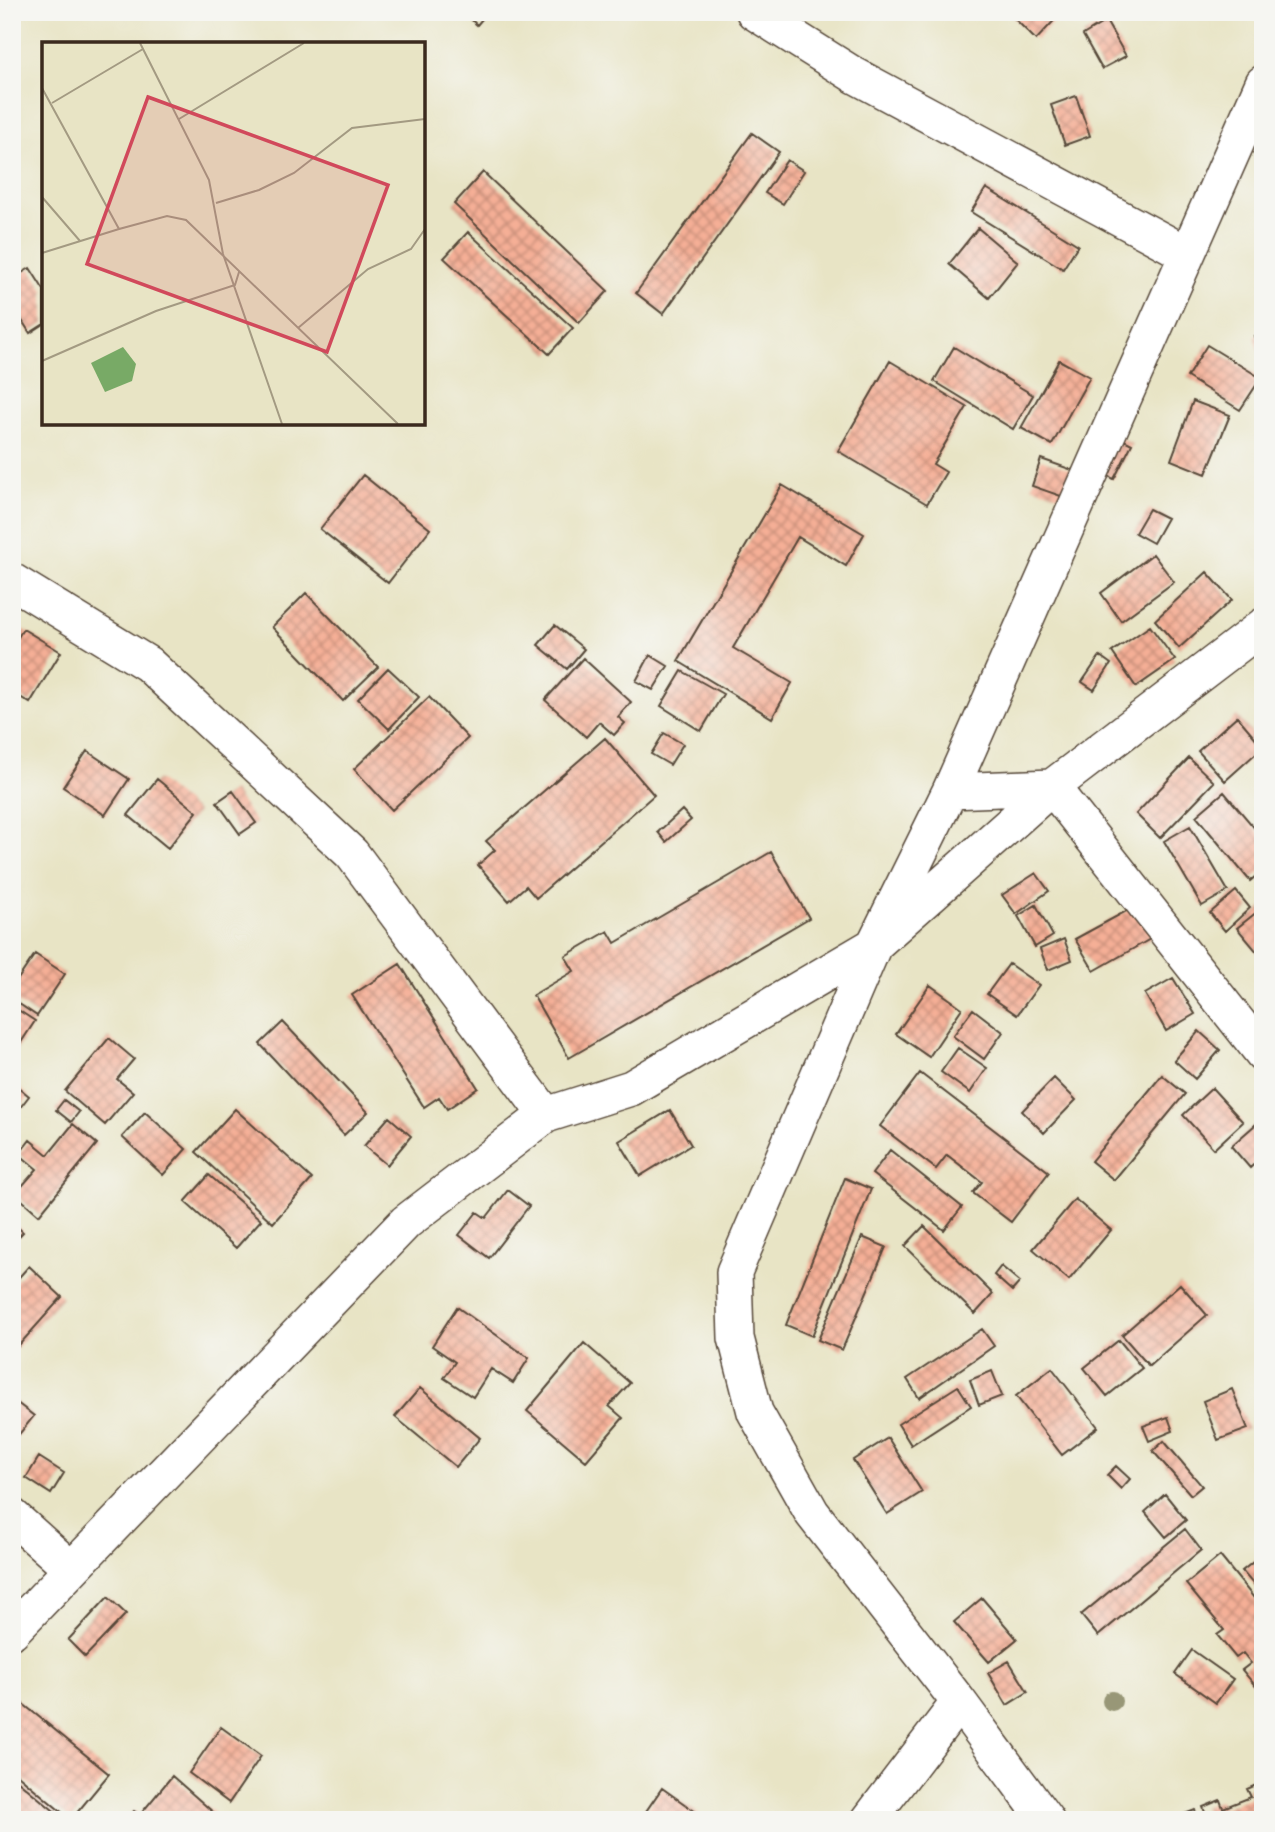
<svg xmlns="http://www.w3.org/2000/svg" width="1275" height="1832" font-family="Caveat,sans-serif">
<style>
.building{fill:url(#building-cross-hatch)}
.lines{fill:none;stroke-linecap:round;stroke-linejoin:round}
.minor-casing{stroke:#554637;stroke-width:38}
.minor{stroke:#fff;stroke-width:35}
.tree{fill:#989777}
.inset-road{fill:none;stroke:#a39a82;stroke-width:2}
.view{fill:#d1495b;fill-opacity:0.15;stroke:#d1495b;stroke-width:3.5}
.inset-edge{fill:none;stroke:#3b2a1e;stroke-width:3.5}
</style>
<defs>
<pattern id="building-cross-hatch" width="8" height="8" patternUnits="userSpaceOnUse" patternTransform="scale(1.75)"><rect width="8" height="8" fill="#f5af96"/><path d="M0 0l8 8M0 8l8-8" fill="none" stroke="#c88f7a"/></pattern>
</defs>
<rect width="100%" height="100%" fill="#f6f6f2"/>
<filter id="ink" filterUnits="userSpaceOnUse"><feTurbulence type="fractalNoise" baseFrequency=".0143" numOctaves="2"/><feDisplacementMap in="SourceGraphic" scale="14" xChannelSelector="R" yChannelSelector="G"/><feConvolveMatrix kernelMatrix="1 2 1 2 8 2 1 2 1" color-interpolation-filters="sRGB"/></filter>
<filter id="wash" filterUnits="userSpaceOnUse"><feTurbulence type="fractalNoise" baseFrequency=".00686" numOctaves="4" result="noise"/><feDisplacementMap in="SourceGraphic" scale="28" xChannelSelector="R" yChannelSelector="G"/><feGaussianBlur stdDeviation="1.57" result="paint"/><feColorMatrix in="noise" values="0 0 0 0 0 0 0 0 0 0 0 0 0 0 0 0 0 1.4 0 .05"/><feComposite in="paint" operator="in"/></filter>
<g filter="url(#wash)">
<rect width="100%" height="100%" fill="#e8e4c5"/>
<g id="blocks">
<path class="building" d="M 463,12 L 488,12 L 477,25 Z
M 1008,12 L 1062,12 L 1036,40 Z
M 1106,21 L 1126,56 L 1102,69 L 1083,35 Z
M 1076,96 L 1090,136 L 1065,145 L 1051,105 Z
M 752,133 L 779,152 L 663,314 L 636,293 Z
M 787,160 L 804,171 L 783,204 L 765,193 Z
M 483,172 L 608,291 L 579,323 L 454,204 Z
M 986,188 L 1078,245 L 1063,269 L 971,212 Z
M 978,228 L 1018,262 L 989,298 L 949,264 Z
M 468,232 L 573,328 L 549,354 L 444,258 Z
M 30,268 L 44,290 L 44,324 L 30,333 L 12,305 L 12,279 Z
M 1263,333 L 1263,360 L 1262,360 L 1254,336 Z
M 1207,345 L 1261,378 L 1240,410 L 1187,377 Z
M 954,347 L 1033,395 L 1013,429 L 934,381 Z
M 1059,360 L 1090,377 L 1052,445 L 1021,428 Z
M 890,361 L 967,407 L 933,464 L 946,472 L 927,504 L 838,451 Z
M 1193,401 L 1230,415 L 1206,474 L 1171,460 Z
M 1116,436 L 1132,444 L 1114,479 L 1098,470 Z
M 1041,459 L 1084,474 L 1075,501 L 1032,486 Z
M 363,475 L 430,529 L 388,583 L 320,529 Z
M 782,485 L 864,534 L 846,566 L 798,537 L 733,648 L 792,683 L 772,718 L 678,661 Z
M 1149,509 L 1167,518 L 1153,543 L 1135,533 Z
M 1153,554 L 1174,582 L 1121,621 L 1101,593 Z
M 1207,572 L 1232,600 L 1179,648 L 1155,620 Z
M 306,593 L 378,667 L 343,701 L 272,627 Z
M 555,625 L 584,649 L 567,669 L 538,645 Z
M 1150,626 L 1175,660 L 1136,687 L 1112,652 Z
M 23,629 L 61,652 L 30,703 L 12,692 L 12,647 Z
M 650,655 L 668,666 L 653,690 L 636,681 Z
M 1100,656 L 1111,664 L 1094,690 L 1082,682 Z
M 583,658 L 631,702 L 618,717 L 625,723 L 614,735 L 599,722 L 586,737 L 545,700 Z
M 388,668 L 419,697 L 389,729 L 358,699 Z
M 682,671 L 723,694 L 701,731 L 661,706 Z
M 429,697 L 468,738 L 392,810 L 354,769 Z
M 1237,716 L 1263,747 L 1225,781 L 1198,751 Z
M 664,733 L 683,744 L 670,765 L 651,754 Z
M 605,738 L 654,795 L 536,898 L 526,886 L 509,901 L 478,865 L 495,850 L 486,841 Z
M 87,751 L 129,779 L 105,815 L 63,787 Z
M 1189,758 L 1214,782 L 1160,838 L 1136,814 Z
M 157,779 L 197,812 L 168,848 L 128,815 Z
M 233,791 L 256,823 L 240,834 L 217,802 Z
M 1224,792 L 1263,838 L 1263,870 L 1250,881 L 1196,816 Z
M 682,810 L 691,820 L 666,842 L 658,832 Z
M 1190,826 L 1228,891 L 1202,906 L 1164,841 Z
M 771,852 L 809,918 L 569,1058 L 533,995 L 574,971 L 565,956 L 608,931 L 615,943 Z
M 1036,873 L 1049,891 L 1016,914 L 1002,895 Z
M 1236,891 L 1250,908 L 1225,931 L 1210,913 Z
M 1141,903 L 1159,934 L 1094,971 L 1075,939 Z
M 1036,905 L 1053,936 L 1035,947 L 1018,916 Z
M 1263,907 L 1263,959 L 1237,928 Z
M 1064,939 L 1072,960 L 1048,970 L 1040,949 Z
M 35,954 L 65,974 L 37,1016 L 12,999 L 12,988 Z
M 400,964 L 478,1088 L 447,1109 L 439,1097 L 424,1107 L 352,995 Z
M 1009,964 L 1039,985 L 1017,1015 L 987,994 Z
M 1173,978 L 1195,1014 L 1166,1031 L 1145,994 Z
M 930,985 L 962,1008 L 929,1057 L 896,1034 Z
M 12,1006 L 35,1021 L 16,1050 L 12,1047 Z
M 973,1009 L 1003,1032 L 984,1059 L 953,1036 Z
M 283,1022 L 368,1112 L 344,1135 L 260,1044 Z
M 1199,1031 L 1220,1050 L 1195,1079 L 1174,1060 Z
M 109,1038 L 134,1059 L 117,1079 L 133,1092 L 105,1125 L 65,1091 Z
M 958,1048 L 987,1068 L 970,1093 L 941,1072 Z
M 920,1073 L 1049,1172 L 1011,1222 L 973,1193 L 982,1182 L 947,1155 L 936,1169 L 880,1126 Z
M 1162,1075 L 1185,1094 L 1114,1180 L 1091,1161 Z
M 1054,1078 L 1076,1100 L 1044,1133 L 1022,1111 Z
M 12,1082 L 29,1096 L 12,1118 Z
M 1212,1088 L 1243,1122 L 1214,1149 L 1183,1115 Z
M 64,1100 L 79,1112 L 71,1122 L 56,1110 Z
M 235,1109 L 312,1179 L 273,1223 L 196,1152 Z
M 670,1110 L 691,1145 L 640,1176 L 619,1141 Z
M 145,1112 L 186,1149 L 163,1175 L 122,1137 Z
M 389,1117 L 411,1136 L 387,1165 L 364,1146 Z
M 1263,1118 L 1263,1156 L 1250,1168 L 1231,1146 Z
M 73,1124 L 97,1144 L 39,1215 L 15,1194 L 37,1169 L 19,1154 L 30,1140 L 48,1155 Z
M 890,1150 L 962,1207 L 944,1230 L 872,1174 Z
M 209,1175 L 261,1220 L 236,1248 L 185,1202 Z
M 845,1178 L 871,1189 L 812,1336 L 786,1325 Z
M 508,1190 L 529,1206 L 489,1258 L 459,1235 L 477,1212 L 486,1218 Z
M 1075,1199 L 1111,1230 L 1069,1280 L 1033,1249 Z
M 12,1222 L 23,1232 L 12,1244 Z
M 924,1226 L 993,1294 L 975,1314 L 905,1246 Z
M 862,1237 L 886,1247 L 842,1350 L 818,1340 Z
M 29,1266 L 62,1297 L 12,1353 L 12,1285 Z
M 1001,1266 L 1020,1282 L 1012,1291 L 994,1275 Z
M 1180,1284 L 1207,1315 L 1149,1366 L 1122,1335 Z
M 457,1307 L 529,1358 L 513,1383 L 491,1369 L 473,1397 L 444,1378 L 455,1362 L 432,1346 Z
M 982,1329 L 994,1346 L 919,1398 L 907,1379 Z
M 1119,1340 L 1142,1368 L 1107,1396 L 1084,1368 Z
M 584,1343 L 630,1383 L 609,1406 L 623,1418 L 586,1461 L 527,1411 Z
M 1052,1368 L 1098,1427 L 1062,1455 L 1016,1396 Z
M 992,1371 L 1002,1396 L 979,1405 L 970,1380 Z
M 958,1386 L 971,1406 L 911,1445 L 898,1424 Z
M 420,1388 L 480,1438 L 456,1467 L 395,1417 Z
M 1232,1389 L 1248,1429 L 1218,1440 L 1203,1401 Z
M 12,1399 L 34,1416 L 12,1443 Z
M 1168,1417 L 1173,1431 L 1149,1441 L 1143,1426 Z
M 888,1438 L 922,1492 L 887,1514 L 853,1460 Z
M 1164,1441 L 1202,1486 L 1191,1495 L 1153,1451 Z
M 39,1457 L 64,1473 L 51,1494 L 26,1478 Z
M 1116,1466 L 1130,1479 L 1121,1489 L 1107,1475 Z
M 1165,1494 L 1186,1520 L 1166,1537 L 1145,1512 Z
M 1185,1529 L 1201,1550 L 1098,1636 L 1081,1615 Z
M 1263,1554 L 1263,1596 L 1242,1571 Z
M 1220,1556 L 1263,1609 L 1263,1695 L 1242,1670 L 1251,1663 L 1243,1653 L 1236,1658 L 1217,1635 L 1224,1630 L 1186,1584 Z
M 108,1597 L 126,1614 L 85,1657 L 68,1640 Z
M 982,1598 L 1017,1639 L 989,1662 L 954,1622 Z
M 1192,1650 L 1233,1679 L 1216,1703 L 1175,1674 Z
M 1009,1661 L 1028,1692 L 1007,1705 L 988,1673 Z
M 17,1699 L 109,1774 L 71,1820 L 12,1770 L 12,1705 Z
M 221,1727 L 261,1756 L 229,1803 L 189,1773 Z
M 12,1776 L 65,1820 L 12,1820 Z
M 172,1776 L 222,1820 L 126,1820 L 134,1811 L 140,1815 Z
M 1263,1782 L 1263,1820 L 1208,1820 L 1203,1807 L 1220,1800 L 1223,1808 L 1251,1797 L 1247,1789 Z
M 662,1788 L 707,1820 L 640,1820 Z
M 1195,1810 L 1199,1820 L 1169,1820 Z"/>
</g>
</g>
<g filter="url(#ink)">
<use href="#blocks" fill-opacity="0" stroke="#554637" stroke-width="2"/>
<g class="lines">
<defs>
<path id="minor" d="M 754,12 L 854,75 L 1187,254
M 12,581 L 148,664 L 352,854 L 546,1115
M 950,791 L 1052,787 L 1263,1054
M 12,1516 L 70,1568
M 12,1631 L 406,1222 L 546,1115 L 631,1088 L 874,945 L 1052,787 L 1263,626
M 959,1702 L 1046,1820
M 869,1820 L 959,1702 L 812,1513 L 755,1412 L 736,1338 L 734,1272 L 874,945 L 950,791 L 1263,83"/>
</defs>
<use href="#minor" class="minor-casing"/>
<use href="#minor" class="minor"/>
</g>
<circle class="tree" cx="1112" cy="1701" r="10"/>
</g>
<g transform="translate(42 42)">
<rect width="383" height="383" fill="#e8e4c5"/>
<path d="M 81,305 L 94,322 L 90,339 L 63,350 L 49,321 Z" fill="#78aa66"/>
<path class="inset-road" d="M 98,1 L 167,138 L 181,212 L 240,382M 0,46 L 77,187 L 125,174 L 144,178 L 356,382M 10,61 L 101,7M 137,77 L 262,1M 0,155 L 38,199M 174,161 L 217,148 L 252,131 L 310,86 L 383,77M 0,211 L 77,187M 256,286 L 326,227 L 369,207 L 383,187M 0,319 L 114,269 L 193,243 L 197,230"/>
<path class="view" d="M 106,55 L 346,143 L 285,310 L 45,222 Z"/>
<rect width="383" height="383" class="inset-edge"/>
</g>
<rect width="1275" height="1832" fill="none" stroke="#f6f6f2" stroke-width="42"/>
</svg>
